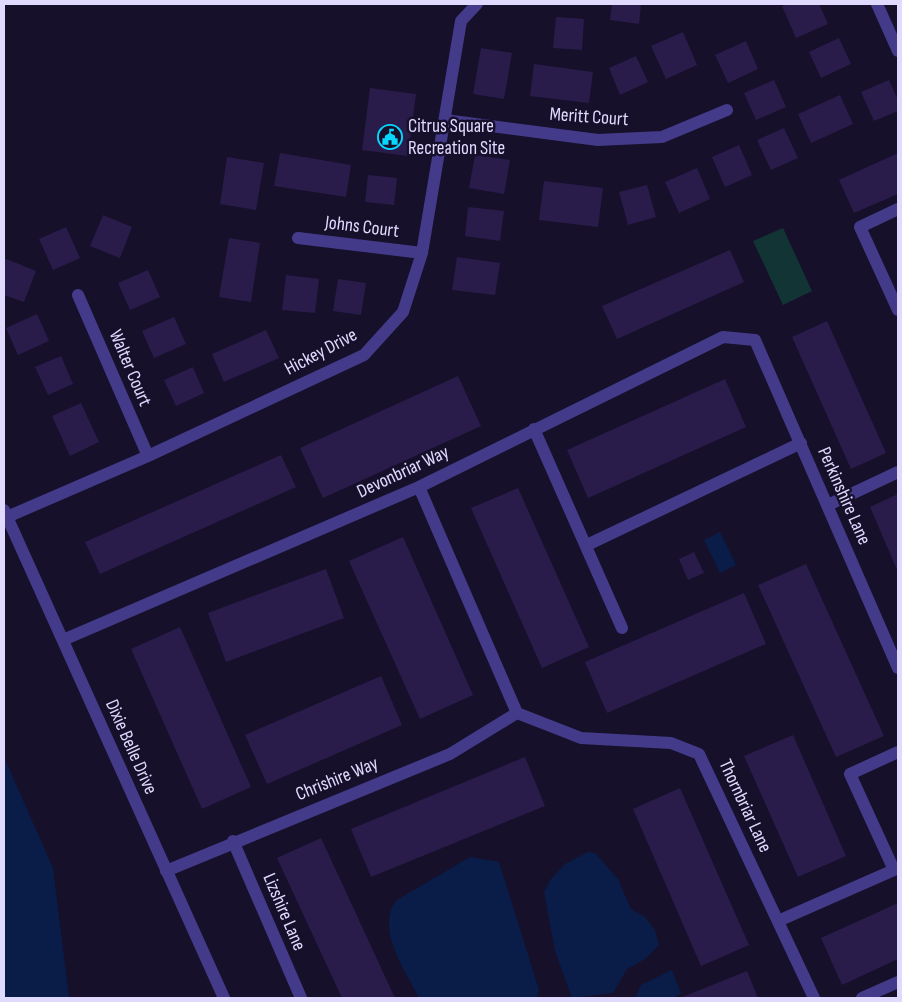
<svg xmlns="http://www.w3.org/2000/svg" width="902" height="1002" font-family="'Sofia Sans Condensed',sans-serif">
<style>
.green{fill:#133434}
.water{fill:#0a1d49}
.building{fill:#291c4b}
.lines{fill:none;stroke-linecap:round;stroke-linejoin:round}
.minor{stroke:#433b8a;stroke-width:12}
.labels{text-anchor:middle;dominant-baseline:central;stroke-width:5;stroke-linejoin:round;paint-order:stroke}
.street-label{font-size:19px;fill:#e0daff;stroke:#16102a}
.poi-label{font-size:19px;fill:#e0daff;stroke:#16102a;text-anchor:start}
</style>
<rect width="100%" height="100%" fill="#16102a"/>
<path class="green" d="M 783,228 L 812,291 L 783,305 L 753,241 Z"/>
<path class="water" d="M 720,532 L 736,565 L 720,573 L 704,540 Z
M 4,757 L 53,868 L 69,998 L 4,998 Z
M 588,852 L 595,853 L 618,879 L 631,909 L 645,917 L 655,930 L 659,945 L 645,959 L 627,969 L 613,993 L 572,998 L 555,951 L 544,892 L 551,879 L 565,864 Z
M 470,857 L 499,862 L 539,990 L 536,998 L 419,998 C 406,971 374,928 397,900 Z
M 672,970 L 681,994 L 672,998 L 635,998 L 641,985 Z"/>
<path class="building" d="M 612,4 L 641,4 L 639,24 L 610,20 Z
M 788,4 L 819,4 L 828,24 L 796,38 L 782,6 Z
M 556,17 L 584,19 L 582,50 L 553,48 Z
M 683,32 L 697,65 L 666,79 L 651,46 Z
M 839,38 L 851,64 L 821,78 L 809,52 Z
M 746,41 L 758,69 L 728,83 L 715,55 Z
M 481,48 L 512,53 L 504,99 L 473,94 Z
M 636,56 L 648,82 L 620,95 L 609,68 Z
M 534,64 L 593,72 L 589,103 L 530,96 Z
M 774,80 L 786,107 L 756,120 L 744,93 Z
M 889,80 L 898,100 L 898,111 L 874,121 L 861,92 Z
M 370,88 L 416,94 L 408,156 L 362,150 Z
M 840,95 L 853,124 L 811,143 L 798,114 Z
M 784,128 L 798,158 L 771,170 L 757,140 Z
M 739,145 L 752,175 L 725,187 L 712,157 Z
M 280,153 L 351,165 L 346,197 L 274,186 Z
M 898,153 L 898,194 L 854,213 L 839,180 Z
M 475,155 L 510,160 L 504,194 L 469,188 Z
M 227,157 L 264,163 L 256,210 L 220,204 Z
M 697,168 L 710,199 L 679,213 L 665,182 Z
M 368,175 L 397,178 L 394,205 L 365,202 Z
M 544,181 L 603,188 L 598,227 L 539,220 Z
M 647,185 L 656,217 L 628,225 L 619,192 Z
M 468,207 L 504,211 L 500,241 L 465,236 Z
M 103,215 L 132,227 L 120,258 L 90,246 Z
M 66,227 L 80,258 L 53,270 L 39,239 Z
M 229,238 L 260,243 L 251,302 L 219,297 Z
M 730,250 L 744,282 L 617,339 L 602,306 Z
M 457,257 L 500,263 L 495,295 L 452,290 Z
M 4,258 L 36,271 L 24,302 L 4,295 Z
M 148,270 L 160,297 L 130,310 L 118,283 Z
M 286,275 L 319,279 L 315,313 L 282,310 Z
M 338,279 L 366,283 L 361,315 L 333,311 Z
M 37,314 L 49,341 L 18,355 L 6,328 Z
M 174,317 L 186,344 L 154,358 L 142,331 Z
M 827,321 L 886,453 L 851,469 L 792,337 Z
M 266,330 L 279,358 L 224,382 L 212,354 Z
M 61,356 L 73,384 L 48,395 L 35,367 Z
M 193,367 L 204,393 L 176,406 L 164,380 Z
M 458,376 L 481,426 L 323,498 L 300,448 Z
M 725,379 L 746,427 L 588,498 L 567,450 Z
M 81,403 L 99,442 L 70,456 L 52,416 Z
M 281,455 L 296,487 L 100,574 L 85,542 Z
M 518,488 L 589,647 L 542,668 L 471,508 Z
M 898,494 L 898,572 L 870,507 Z
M 403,537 L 473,695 L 420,719 L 349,561 Z
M 694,552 L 704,573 L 688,580 L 679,559 Z
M 806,564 L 884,736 L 836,757 L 758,585 Z
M 326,569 L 344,618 L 226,662 L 208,613 Z
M 744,593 L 766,644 L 607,713 L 585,662 Z
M 180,627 L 251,787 L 202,809 L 131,649 Z
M 381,676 L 402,725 L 267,784 L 245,735 Z
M 793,735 L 846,856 L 798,877 L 744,756 Z
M 525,757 L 545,806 L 371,877 L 351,829 Z
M 680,788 L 749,945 L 701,966 L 633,809 Z
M 321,838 L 395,998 L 342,998 L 277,858 Z
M 898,903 L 898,959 L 842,985 L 821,938 Z
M 747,971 L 758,998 L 680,998 Z"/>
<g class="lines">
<path class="minor" d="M 877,4 L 898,51
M 445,120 L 598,140 L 662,137 L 727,110
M 898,209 L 860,227 L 898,310
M 298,238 L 422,253
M 78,295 L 148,456
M 534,429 L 622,628
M 419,487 L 517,713 L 581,738 L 671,743 L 699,754 L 814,998
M 828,505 L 898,472
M 4,510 L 224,998
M 7,517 L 148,456 L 364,355 L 403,312 L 422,253 L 461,21 L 477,4
M 587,545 L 801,443
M 63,640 L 419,487 L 723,337 L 755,340 L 898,668
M 233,841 L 301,998
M 166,871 L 450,754 L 517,713
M 778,921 L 894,870 L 850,774 L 898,752
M 862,998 L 898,982"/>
</g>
<defs>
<symbol id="civic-ring" viewBox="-11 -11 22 22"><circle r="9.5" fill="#16102a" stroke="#06d7ff" stroke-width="1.5"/><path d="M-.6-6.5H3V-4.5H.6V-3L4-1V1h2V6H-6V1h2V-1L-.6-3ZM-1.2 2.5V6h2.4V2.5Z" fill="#06d7ff"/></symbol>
</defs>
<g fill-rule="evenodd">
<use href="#civic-ring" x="376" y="123" width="28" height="28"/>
</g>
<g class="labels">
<g class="street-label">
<text transform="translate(589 117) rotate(4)">Meritt Court</text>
<text transform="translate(362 227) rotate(7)">Johns Court</text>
<text transform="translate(321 352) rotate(-28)">Hickey Drive</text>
<text transform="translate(130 368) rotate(67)">Walter Court</text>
<text transform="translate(403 472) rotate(-25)">Devonbriar Way</text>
<text transform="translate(844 496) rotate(66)">Perkinshire Lane</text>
<text transform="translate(131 747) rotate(66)">Dixie Belle Drive</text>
<text transform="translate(337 779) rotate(-22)">Chrishire Way</text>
<text transform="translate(745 806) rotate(65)">Thornbriar Lane</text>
<text transform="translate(284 912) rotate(67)">Lizshire Lane</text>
</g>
<g class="poi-label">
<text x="408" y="126">Citrus Square<tspan x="408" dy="22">Recreation Site</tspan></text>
</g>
</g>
<rect width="902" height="1002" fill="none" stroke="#e0daff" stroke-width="10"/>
</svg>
